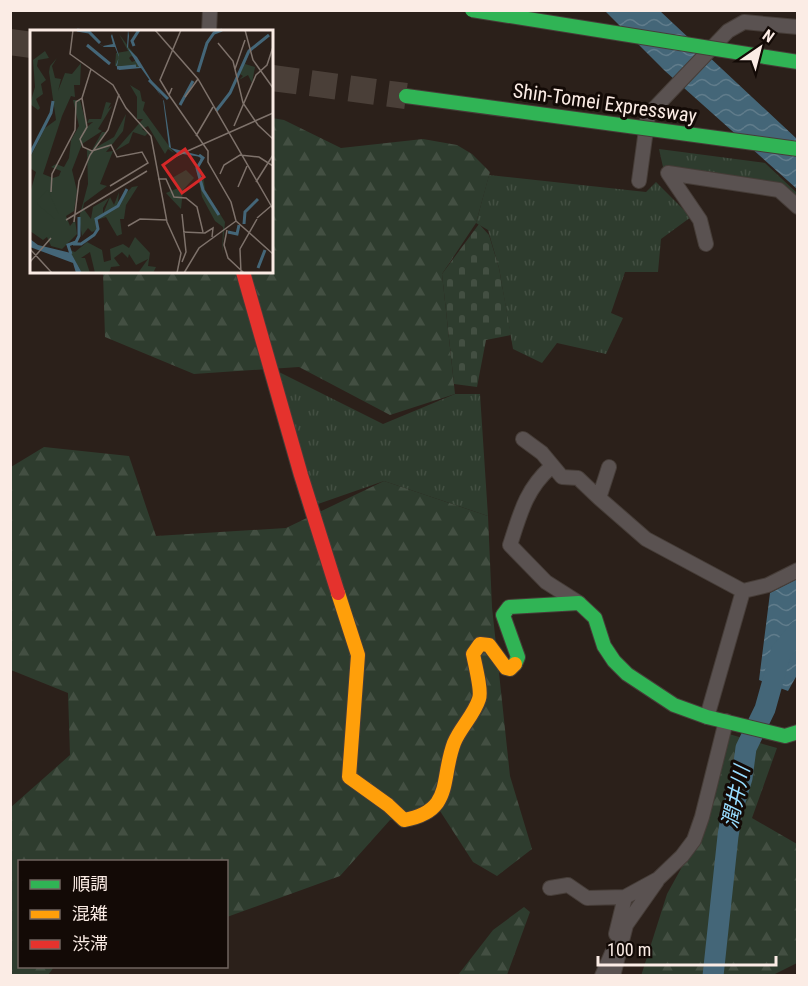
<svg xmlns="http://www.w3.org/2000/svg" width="808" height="986" font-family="'Roboto Condensed','Noto Sans JP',sans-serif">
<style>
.grass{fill:url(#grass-tufts)}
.forest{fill:url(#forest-firs)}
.cemetery{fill:url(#cemetery-stones)}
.water{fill:url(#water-waves)}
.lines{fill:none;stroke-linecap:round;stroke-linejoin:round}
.river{stroke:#446678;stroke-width:21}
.highway-tunnel{stroke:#4a3f38;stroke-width:26;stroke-dasharray:26 13;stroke-linecap:butt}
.street-casing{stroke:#463d38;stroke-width:16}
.fast-casing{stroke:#463d38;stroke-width:16}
.slow-casing{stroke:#463d38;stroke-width:16}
.jam-casing{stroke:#463d38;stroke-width:16}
.street{stroke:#5a5251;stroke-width:14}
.fast{stroke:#30b455;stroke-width:14}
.slow{stroke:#ff9f0a;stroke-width:14}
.jam{stroke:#e5322d;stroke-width:14}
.fast-bridge-casing{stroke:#463d38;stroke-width:16;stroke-linecap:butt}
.fast-bridge{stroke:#30b455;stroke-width:14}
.labels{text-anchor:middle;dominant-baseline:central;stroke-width:6;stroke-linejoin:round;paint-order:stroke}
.street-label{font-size:20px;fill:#fbece5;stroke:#130a06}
.water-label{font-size:21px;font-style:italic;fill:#97dcff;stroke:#130a06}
.inset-river{fill:none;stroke:#446678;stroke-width:3}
.inset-road{fill:none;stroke:#7e726b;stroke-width:1.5}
.view{fill:#d62828;fill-opacity:0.15;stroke:#d62828;stroke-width:3}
.inset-edge{fill:none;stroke:#fbece5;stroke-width:3}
</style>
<defs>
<pattern id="grass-tufts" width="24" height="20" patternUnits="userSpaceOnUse" patternTransform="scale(1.5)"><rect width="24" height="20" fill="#2e3c2e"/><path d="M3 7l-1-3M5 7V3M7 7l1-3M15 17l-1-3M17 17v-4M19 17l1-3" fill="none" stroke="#434f42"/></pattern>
<pattern id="forest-firs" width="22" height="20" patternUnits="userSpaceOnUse" patternTransform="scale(1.5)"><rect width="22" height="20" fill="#2e3c2e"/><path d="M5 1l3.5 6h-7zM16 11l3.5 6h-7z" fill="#434f42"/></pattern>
<pattern id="cemetery-stones" width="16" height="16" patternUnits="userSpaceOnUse" patternTransform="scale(1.5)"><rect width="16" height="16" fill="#2e3c2e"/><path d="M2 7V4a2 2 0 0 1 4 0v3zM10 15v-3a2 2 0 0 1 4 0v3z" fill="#434f42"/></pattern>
<pattern id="water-waves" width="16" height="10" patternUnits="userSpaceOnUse" patternTransform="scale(1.5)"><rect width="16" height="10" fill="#446678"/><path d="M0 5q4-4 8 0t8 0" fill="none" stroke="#607c8b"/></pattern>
</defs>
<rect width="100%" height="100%" fill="#2b201a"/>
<path class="grass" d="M 659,149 L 765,163 L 797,193 L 797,202 L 780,186 L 663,167 Z
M 489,175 L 646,192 L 656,182 L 691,217 L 661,239 L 658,272 L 625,272 L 611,313 L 623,318 L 606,354 L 557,343 L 542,363 L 513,349 L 499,268 L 488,230 L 476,223 Z
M 273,369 L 383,424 L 455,394 L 480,394 L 488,516 L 384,481 L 318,504 Z"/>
<path class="forest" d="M 272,118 L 284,120 L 341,148 L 423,139 L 457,145 L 472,154 L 490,172 L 476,223 L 442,274 L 455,394 L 390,415 L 299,367 L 194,374 L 105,337 L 103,273 L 96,272 L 272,272 Z
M 44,447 L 129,456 L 156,536 L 286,528 L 384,481 L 488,516 L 492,607 L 510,776 L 532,849 L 497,876 L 473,862 L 440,811 L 390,820 L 340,876 L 227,917 L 226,862 L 20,862 L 20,966 L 54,967 L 48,975 L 11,975 L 10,808 L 70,755 L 68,693 L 11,670 L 11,467 Z
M 729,734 L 777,748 L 752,818 L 797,844 L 797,963 L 773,975 L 641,976 L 667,894 L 710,816 Z
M 524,907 L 530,912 L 507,975 L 458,975 L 493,930 Z"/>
<path class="cemetery" d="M 479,224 L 489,235 L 499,268 L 511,335 L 486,340 L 477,387 L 454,384 L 442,274 Z"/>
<path class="water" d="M 605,11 L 660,11 L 797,139 L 797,189 L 665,71 Z
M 797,579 L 797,675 L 788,691 L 759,680 L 770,593 Z"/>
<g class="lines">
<path class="river" d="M 713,976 L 728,836 L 732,811 L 742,778 L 746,748 L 765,709 L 781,652 L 798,631"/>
<path class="highway-tunnel" d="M 10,42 L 32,45
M 272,78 L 406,96"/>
<defs>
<path id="street" d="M 209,32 L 210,10
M 639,181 L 648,115 L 728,31 L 744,22 L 798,27
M 706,244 L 700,220 L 668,173 L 779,190 L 798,207
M 523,439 L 542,453 L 562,477 L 578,478 L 599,498
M 551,467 C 526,489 520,514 510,545 L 546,582 L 579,603
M 609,467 L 599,498 L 646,539 L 743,591 L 707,717
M 743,591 L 768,585 L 798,570
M 550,888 L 568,885 L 587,898 L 625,897 L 658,879 L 682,856 L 694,840 L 702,817 L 726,721
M 616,934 L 625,897
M 602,976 L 612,953
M 613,976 L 626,925 L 657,881"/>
<path id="fast" d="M 766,57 L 798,62
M 515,664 L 518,657 L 503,615 L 509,607 L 579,603 L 595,618 L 604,646 L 614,661 L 627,674 L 674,705 L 707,717 L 785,736 L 798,732"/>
<path id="slow" d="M 338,593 L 358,655 L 349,777 L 388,805 L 404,820 C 454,811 440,780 454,743 C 460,728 474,715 479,699 C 482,691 475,664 473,654 L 480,644 L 489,645 L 506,668 L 510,669 L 515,664"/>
<path id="jam" d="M 243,272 L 301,475 L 338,593"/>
</defs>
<use href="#street" class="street-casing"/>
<use href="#fast" class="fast-casing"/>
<use href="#slow" class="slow-casing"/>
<use href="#jam" class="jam-casing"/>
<use href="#street" class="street"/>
<use href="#fast" class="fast"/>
<use href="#slow" class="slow"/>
<use href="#jam" class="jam"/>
<defs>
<path id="fast-bridge" d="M 472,10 L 766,57
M 406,96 L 798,149"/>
</defs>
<use href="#fast-bridge" class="fast-bridge-casing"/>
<use href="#fast-bridge" class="fast-bridge"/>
</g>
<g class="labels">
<g class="street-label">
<text transform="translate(605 103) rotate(8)">Shin-Tomei Expressway</text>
</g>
<g class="water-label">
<text transform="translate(736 797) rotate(-78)">潤井川</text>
</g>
</g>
<g transform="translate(30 30)">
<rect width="243" height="243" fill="#2b201a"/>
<path d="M 89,4 L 107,28 L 101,26 L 99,28 L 102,32 L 107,30 L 109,37 L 85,36 L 86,23 L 98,21 Z" fill="#2e3c2e"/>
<path d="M 15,21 L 19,28 L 8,30 L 7,36 L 16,50 L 11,54 L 13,64 L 6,69 L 10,78 L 8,80 L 0,74 L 5,57 L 3,30 ZM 217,21 L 218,26 L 215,34 L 225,37 L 222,53 L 218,45 L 209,50 L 213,46 L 208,43 ZM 27,28 L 22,36 L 25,48 L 31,49 L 28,61 L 35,43 L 42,44 L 51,33 L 50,55 L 44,55 L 45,67 L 41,66 L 32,86 L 13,144 L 23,148 L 29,146 L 31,141 L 21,137 L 26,134 L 34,137 L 39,128 L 41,110 L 49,96 L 43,70 L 50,70 L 57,97 L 63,92 L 57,93 L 59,89 L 71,89 L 76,72 L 81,73 L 78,79 L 82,76 L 68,99 L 72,101 L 52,114 L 42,140 L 47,161 L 44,181 L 36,186 L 40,196 L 45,190 L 47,204 L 32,219 L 21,216 L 17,207 L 13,210 L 0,201 L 0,163 L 6,142 L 0,138 L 0,128 L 15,98 L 26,90 L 19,42 L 20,36 ZM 100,55 L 110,61 L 112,71 L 115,72 L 113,80 L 144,123 L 138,119 L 135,124 L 118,96 L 112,99 L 118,103 L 115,106 L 103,102 L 99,113 L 85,121 L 113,89 L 107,89 L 107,67 ZM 96,84 L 93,101 L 76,122 L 83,121 L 70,154 L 77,156 L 54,173 L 53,178 L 61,189 L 63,177 L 79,168 L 73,178 L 73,184 L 80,167 L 84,175 L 89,162 L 88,172 L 102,157 L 108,156 L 96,175 L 94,189 L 90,189 L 92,204 L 87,206 L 76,187 L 67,190 L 68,199 L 62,202 L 58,198 L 52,206 L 49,188 L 58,154 L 57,120 L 62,120 L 72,102 L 76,102 L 65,118 L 84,107 ZM 156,140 L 164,148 L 153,160 L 151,179 L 136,163 L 148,158 L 142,148 ZM 167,141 L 173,143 L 175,160 L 195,192 L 192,225 L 193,197 L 185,191 L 172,167 ZM 105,207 L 120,223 L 118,236 L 126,237 L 123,243 L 108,243 L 118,229 L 106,235 L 99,224 L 98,228 L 92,222 L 84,228 L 90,236 L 81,237 L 79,243 L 65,243 L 60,222 L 51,228 L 55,228 L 60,243 L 52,243 L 39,220 L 45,222 L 57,212 L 72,220 L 74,232 L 81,230 L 80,219 L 93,214 L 99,218 Z" fill="#2e3c2e"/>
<path d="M 18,160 L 29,185 L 25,189 L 7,174 L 8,169 Z" fill="#2e3c2e"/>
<path d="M 98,0 L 99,6 L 98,18 L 107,27 L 134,71 L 141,118 L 172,126 L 173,129 L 168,139 L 171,127 L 147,123 L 139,117 L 133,69 L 111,38 L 89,40 L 86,35 L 89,27 L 85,17 L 74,17 L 66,11 L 73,16 L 83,14 L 81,6 L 82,4 L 89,26 L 87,36 L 109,37 L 97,17 ZM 0,209 L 8,215 L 41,223 L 52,243 L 46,243 L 43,233 L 0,217 Z" fill="#446678"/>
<path class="inset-river" d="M 47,0 L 59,2 L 70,13M 57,15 L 80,34M 104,16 L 102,11 L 109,0M 87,38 L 106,36M 168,42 L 177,13 L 184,3 L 192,0M 119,50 L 138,69M 150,75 L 163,51M 186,81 L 200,63 L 219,21 L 239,5M 0,124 L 21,83 L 23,71M 169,125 L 173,128 L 167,138 L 173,160 L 189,185M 214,194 L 215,182 L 228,169M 198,202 L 207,204 L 209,195M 43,214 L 51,214 L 64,205 L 68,199 L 66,189 L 88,176 L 97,159M 41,224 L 38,215 L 46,212 L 49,206 L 49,187M 228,238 L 235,220"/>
<path class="inset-road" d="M 43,0 L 40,24 L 83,55 L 96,78 L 121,106 L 137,192 L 151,223 L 147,243M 125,0 L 168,49 L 243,179M 215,0 L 223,30 L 243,58M 188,13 L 203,31 L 213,73 L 228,95 L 243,109M 205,39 L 215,10M 142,58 L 139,65 L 130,50 L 151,0M 139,65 L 178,121 L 178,132 L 201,172 L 206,191 L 169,218 L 154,243M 155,67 L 168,49M 52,68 L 57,97 L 50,109 L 53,117 L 62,121 L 81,115 L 87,127 L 112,122 L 118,133 L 80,156M 204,96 L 226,45 L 237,35 L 243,17M 166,106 L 183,77M 144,127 L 243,83M 190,144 L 194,135 L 210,125 L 229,127 L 243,136M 128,149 L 136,149 L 144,167 L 156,168 L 167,177 L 173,202M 226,152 L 243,125M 208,157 L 217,136M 21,162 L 22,144 L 45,100 L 46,72 L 52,68 L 61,39M 152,184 L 156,222 L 152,232M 227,188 L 241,176M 36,190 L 117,141M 206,191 L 243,224M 44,192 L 49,151 L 60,125 L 78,100 L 89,64M 98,196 L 110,189 L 137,190M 197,200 L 194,215 L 198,228 L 214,243M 153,202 L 175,203 L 183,198 L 182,207M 0,219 L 22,243M 0,232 L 21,208M 211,243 L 210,219 L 227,189"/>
<path class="view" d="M 155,119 L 174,147 L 152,163 L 133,135 Z"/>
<rect width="243" height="243" class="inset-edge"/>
</g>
<rect width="808" height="986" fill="none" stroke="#fbece5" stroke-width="24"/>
<rect x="18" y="860" width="210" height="108" fill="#130a06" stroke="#70645f" stroke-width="1.5"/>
<rect x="30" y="880" width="30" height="9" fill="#30b455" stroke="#70645f" stroke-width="1.5"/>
<text x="72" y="890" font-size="18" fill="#fbece5">順調</text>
<rect x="30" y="910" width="30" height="9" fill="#ff9f0a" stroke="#70645f" stroke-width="1.5"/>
<text x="72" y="920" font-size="18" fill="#fbece5">混雑</text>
<rect x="30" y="940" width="30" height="9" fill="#e5322d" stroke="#70645f" stroke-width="1.5"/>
<text x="72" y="950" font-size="18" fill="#fbece5">渋滞</text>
<g transform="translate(760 48) rotate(35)" stroke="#130a06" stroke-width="4.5" paint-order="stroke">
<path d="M0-4.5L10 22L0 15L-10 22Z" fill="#fbece5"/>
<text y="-9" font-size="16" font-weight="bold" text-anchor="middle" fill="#fbece5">N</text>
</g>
<path d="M598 956v9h178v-9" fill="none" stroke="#fbece5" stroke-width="3"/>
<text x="607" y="956" font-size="18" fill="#fbece5" stroke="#130a06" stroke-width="4.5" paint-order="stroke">100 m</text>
</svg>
